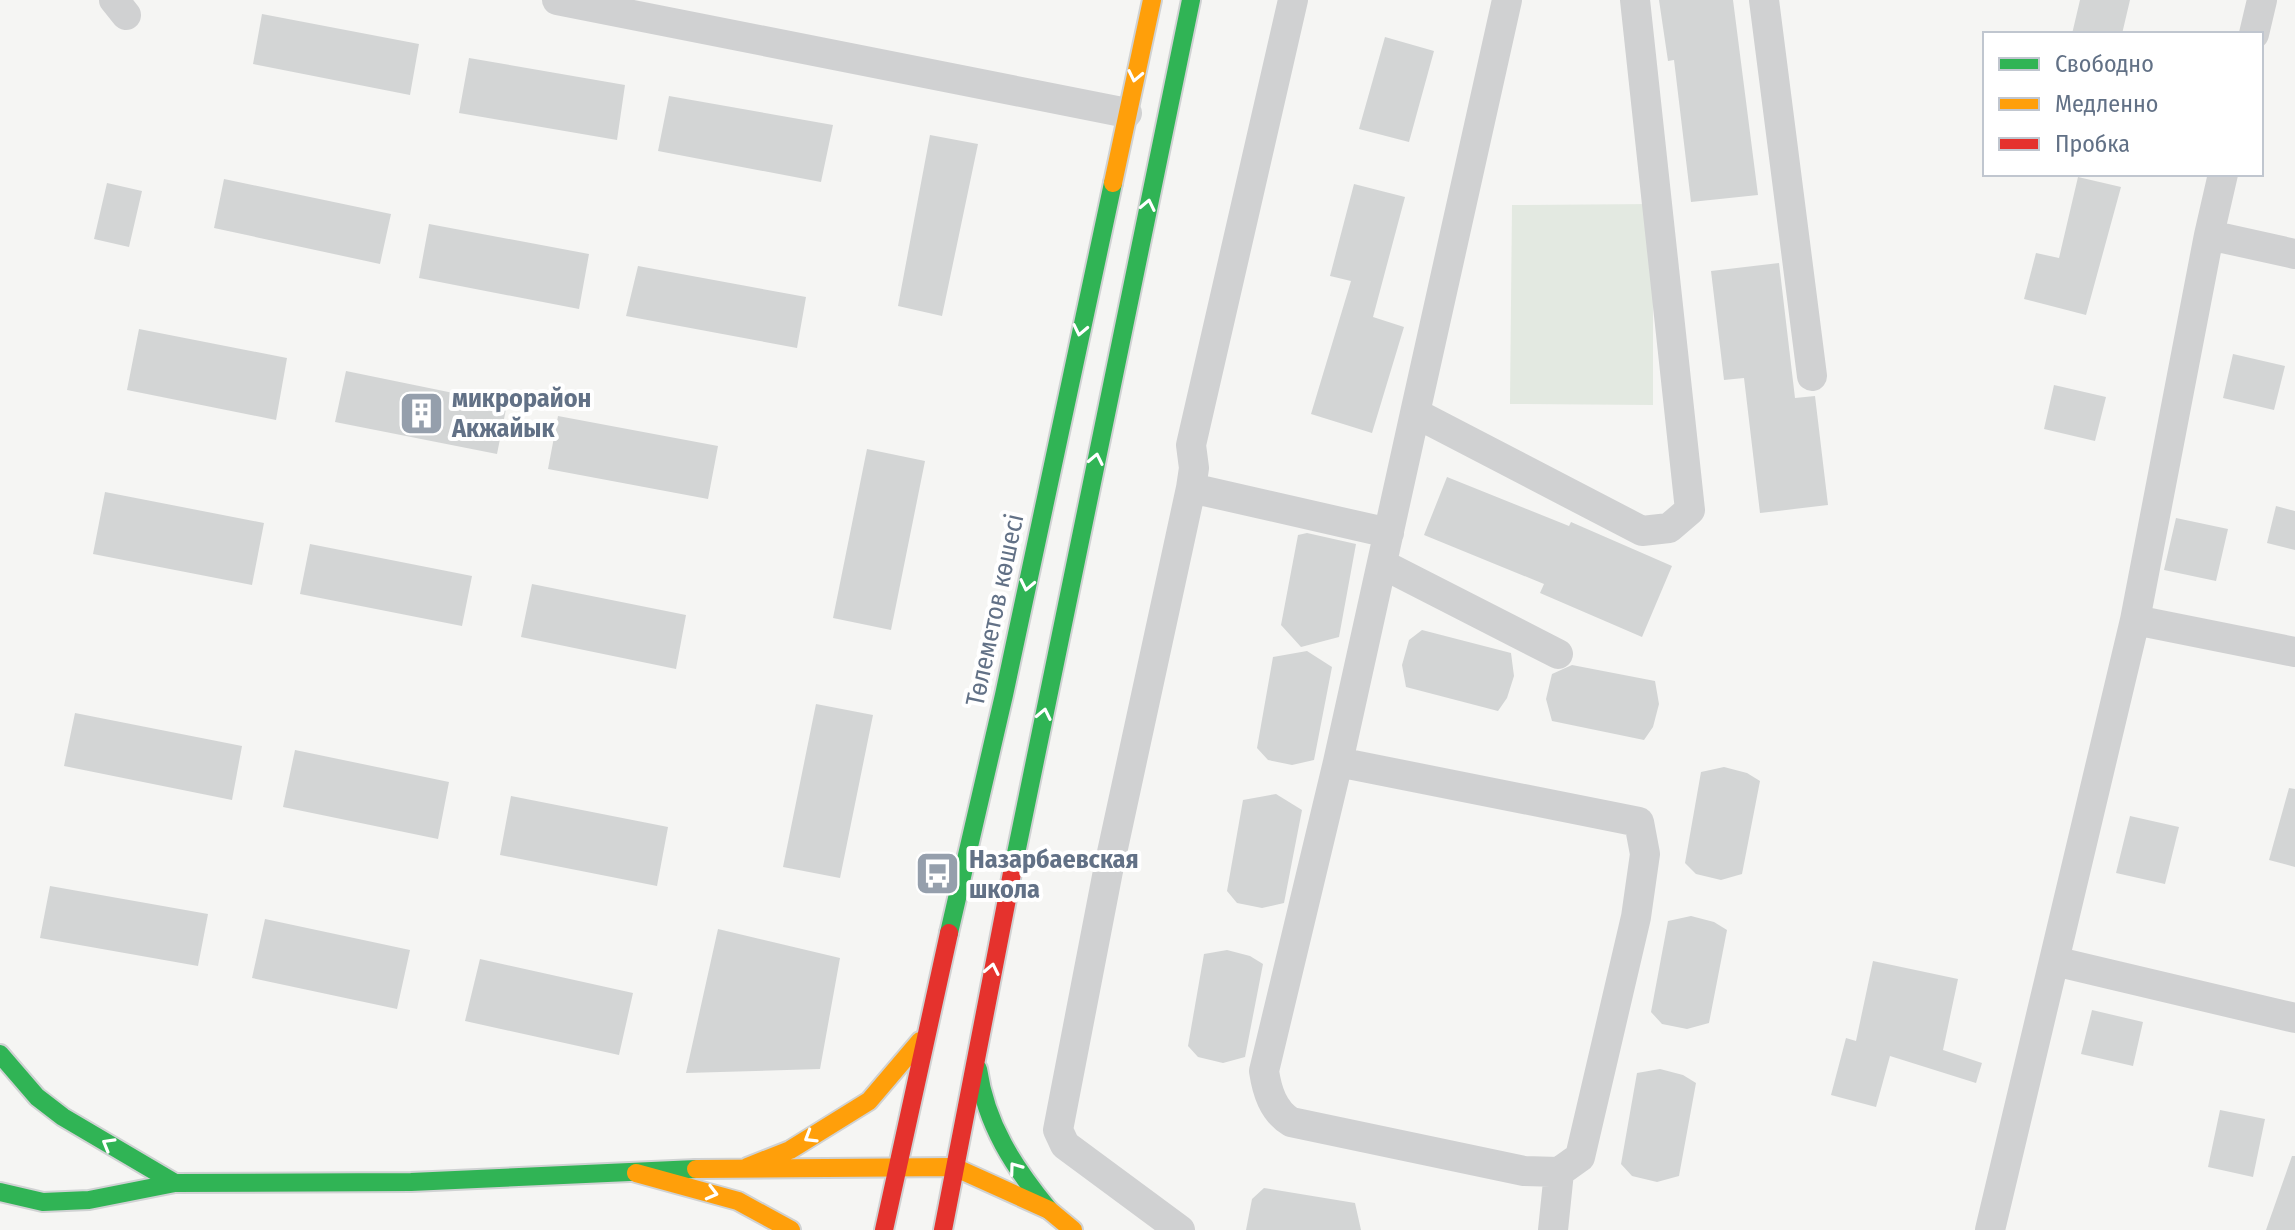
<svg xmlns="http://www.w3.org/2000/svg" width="2295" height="1230" font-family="'Fira Sans Condensed',sans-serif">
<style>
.green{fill:#e3e9e1}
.building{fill:#d3d5d5}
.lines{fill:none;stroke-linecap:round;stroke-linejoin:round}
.fast-casing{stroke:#d0d2d3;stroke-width:22}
.slow-casing{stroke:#d0d2d3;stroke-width:22}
.jam-casing{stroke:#d0d2d3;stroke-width:22}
.street{stroke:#d0d1d2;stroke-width:30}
.fast{stroke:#30b455;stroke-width:18}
.slow{stroke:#ff9f0a;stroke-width:18}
.jam{stroke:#e5322d;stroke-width:18}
.oneway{stroke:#fff}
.labels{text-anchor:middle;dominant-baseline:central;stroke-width:8;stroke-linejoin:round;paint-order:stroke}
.poi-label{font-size:26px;font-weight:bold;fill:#627186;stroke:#fff;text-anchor:start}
.street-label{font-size:26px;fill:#627186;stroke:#fff}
</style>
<rect width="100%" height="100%" fill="#f5f5f3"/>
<path class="green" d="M 1653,204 L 1653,405 L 1510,404 L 1512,205 Z"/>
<path class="building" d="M 1659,0 L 1733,0 L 1758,195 L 1691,202 L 1674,60 L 1668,61 Z
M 2080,0 L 2130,0 L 2122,34 L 2072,34 Z
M 262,14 L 419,44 L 410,95 L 253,64 Z
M 1385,37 L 1434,51 L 1409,142 L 1359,129 Z
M 469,58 L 625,85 L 617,140 L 459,113 Z
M 669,96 L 833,125 L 821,182 L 658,151 Z
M 930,135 L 978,144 L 942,316 L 898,306 Z
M 2078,177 L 2121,187 L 2086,315 L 2024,299 L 2036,253 L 2059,258 Z
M 224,179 L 391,214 L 380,264 L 214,228 Z
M 107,183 L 142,191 L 129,247 L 94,239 Z
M 1354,184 L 1405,197 L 1373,317 L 1404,327 L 1372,433 L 1311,414 L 1351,281 L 1330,276 Z
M 429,224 L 589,254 L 579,309 L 419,278 Z
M 1779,263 L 1795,398 L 1815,396 L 1828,505 L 1760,513 L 1744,378 L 1724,380 L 1711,271 Z
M 638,266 L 806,297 L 797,348 L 626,316 Z
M 139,329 L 287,358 L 276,420 L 127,390 Z
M 2233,354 L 2285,366 L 2274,410 L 2223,398 Z
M 346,371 L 507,404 L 497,454 L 335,422 Z
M 2054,385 L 2106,397 L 2095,441 L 2044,429 Z
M 558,416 L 718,446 L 708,499 L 548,469 Z
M 867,449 L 925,461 L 891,630 L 833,618 Z
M 1447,477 L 1569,526 L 1571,522 L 1672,566 L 1642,637 L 1540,593 L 1544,584 L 1424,535 Z
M 105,492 L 264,523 L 252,585 L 93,554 Z
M 2276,506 L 2295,511 L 2295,550 L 2267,543 Z
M 2176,518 L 2228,529 L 2216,581 L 2164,570 Z
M 1307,533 L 1356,544 L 1339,637 L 1301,647 L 1281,625 L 1298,535 Z
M 310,544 L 472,576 L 462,626 L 300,594 Z
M 532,584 L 686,615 L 676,669 L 521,637 Z
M 1422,630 L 1511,653 L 1514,676 L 1507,698 L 1498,711 L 1406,687 L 1402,665 L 1409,640 Z
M 1307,651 L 1332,667 L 1314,760 L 1292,765 L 1268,760 L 1257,748 L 1273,657 Z
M 1572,665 L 1655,681 L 1659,704 L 1653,727 L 1644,740 L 1552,721 L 1546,699 L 1552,674 Z
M 816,704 L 873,715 L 840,878 L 783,867 Z
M 75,713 L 242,746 L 232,800 L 64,766 Z
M 295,750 L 449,782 L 438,839 L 283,807 Z
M 1724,767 L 1747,773 L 1760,781 L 1742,874 L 1721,880 L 1696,874 L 1685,863 L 1701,772 Z
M 2289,788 L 2295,789 L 2295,867 L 2269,860 Z
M 1276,794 L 1302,810 L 1284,903 L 1262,908 L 1237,903 L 1227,891 L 1243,800 Z
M 511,796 L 668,827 L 657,886 L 500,855 Z
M 2130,816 L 2179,827 L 2165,884 L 2116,873 Z
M 50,886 L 208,914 L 198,966 L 40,938 Z
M 1691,916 L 1714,922 L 1727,930 L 1709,1023 L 1687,1029 L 1662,1024 L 1651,1012 L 1668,921 Z
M 265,919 L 410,950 L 397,1009 L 252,978 Z
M 718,929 L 840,958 L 820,1069 L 686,1073 Z
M 1227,950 L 1250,956 L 1263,964 L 1245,1057 L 1223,1063 L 1198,1057 L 1188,1046 L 1204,954 Z
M 480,959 L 633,993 L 619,1055 L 465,1021 Z
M 1873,961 L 1958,979 L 1943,1050 L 1982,1063 L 1976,1083 L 1890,1056 L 1876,1107 L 1831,1095 L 1846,1038 L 1856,1041 Z
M 2092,1010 L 2143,1022 L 2133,1066 L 2081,1054 Z
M 1660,1069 L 1683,1075 L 1696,1083 L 1679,1176 L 1657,1182 L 1632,1176 L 1621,1164 L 1637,1073 Z
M 2220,1110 L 2265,1119 L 2253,1177 L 2208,1167 Z
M 2292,1156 L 2295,1156 L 2295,1230 L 2266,1230 Z
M 1264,1188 L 1355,1203 L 1361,1230 L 1246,1230 L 1252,1199 Z"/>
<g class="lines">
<defs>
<path id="fast" d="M 1012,873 L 1191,0
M 949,933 L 1004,695 L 1113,183
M 0,1054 L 37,1097 L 63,1117 L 175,1183
M 978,1069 C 986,1125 1014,1167 1049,1210
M 0,1192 L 43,1202 L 89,1200 L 175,1183 L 411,1182 L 696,1169"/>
<path id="slow" d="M 1113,183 L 1152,0
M 747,1167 L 790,1150 L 869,1101 L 920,1041
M 696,1169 L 954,1167 L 1049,1210 L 1073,1230
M 636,1173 L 738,1201 L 791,1230"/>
<path id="jam" d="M 884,1230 L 949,933
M 943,1230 L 1012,873"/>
</defs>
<use href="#fast" class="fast-casing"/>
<use href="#slow" class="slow-casing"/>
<use href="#jam" class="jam-casing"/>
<path class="street" d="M 114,0 L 126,15
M 557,0 L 1127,113
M 1293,0 L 1191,445 L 1194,468 L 1191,488 L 1389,533
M 1507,0 L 1415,413 L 1642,531 L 1669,528 L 1690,510 L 1635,0
M 1764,0 L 1812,376
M 2254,34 L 2262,0
M 2223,174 L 2209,235 L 2295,254
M 2209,235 L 2135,620 L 2295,652
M 1382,564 L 1558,654
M 1338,762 L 1639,822 L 1645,854 L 1636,917 L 1580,1157 L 1559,1172 L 1524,1171 L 1291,1122 C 1273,1111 1267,1091 1264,1071 L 1338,762 L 1415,413
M 2054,961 L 2295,1018
M 1180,1230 L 1065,1145 L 1058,1130 L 1108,871 L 1191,488
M 1553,1230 L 1559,1172
M 1990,1230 L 2135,620"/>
<use href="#fast" class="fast"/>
<use href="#slow" class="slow"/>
<use href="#jam" class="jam"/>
</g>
<defs><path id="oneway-chevron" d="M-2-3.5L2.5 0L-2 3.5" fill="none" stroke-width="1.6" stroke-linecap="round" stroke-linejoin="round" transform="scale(2)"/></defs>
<g class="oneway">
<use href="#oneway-chevron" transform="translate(1135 76) rotate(102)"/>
<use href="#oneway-chevron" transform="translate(1148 205) rotate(-78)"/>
<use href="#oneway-chevron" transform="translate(1080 330) rotate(102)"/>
<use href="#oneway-chevron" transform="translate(1096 459) rotate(-78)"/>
<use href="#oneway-chevron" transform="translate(1027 585) rotate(102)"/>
<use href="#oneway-chevron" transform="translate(1044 714) rotate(-78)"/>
<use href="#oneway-chevron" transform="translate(992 969) rotate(-78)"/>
<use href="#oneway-chevron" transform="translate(810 1137) rotate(148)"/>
<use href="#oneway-chevron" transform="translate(108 1144) rotate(-150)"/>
<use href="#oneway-chevron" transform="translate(1015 1168) rotate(-126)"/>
<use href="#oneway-chevron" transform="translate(712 1193) rotate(15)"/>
</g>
<defs>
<symbol id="building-square" viewBox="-11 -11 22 22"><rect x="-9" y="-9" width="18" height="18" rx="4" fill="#959fac" stroke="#fff"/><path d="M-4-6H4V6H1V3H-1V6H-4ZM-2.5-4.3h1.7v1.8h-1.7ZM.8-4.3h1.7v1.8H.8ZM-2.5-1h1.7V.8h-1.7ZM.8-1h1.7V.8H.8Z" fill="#fff"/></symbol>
<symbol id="bus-square" viewBox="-11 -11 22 22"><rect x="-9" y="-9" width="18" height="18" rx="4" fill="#959fac" stroke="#fff"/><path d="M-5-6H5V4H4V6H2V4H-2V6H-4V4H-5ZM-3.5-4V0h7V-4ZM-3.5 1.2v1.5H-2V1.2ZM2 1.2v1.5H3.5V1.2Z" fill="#fff"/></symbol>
</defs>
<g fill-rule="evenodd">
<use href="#building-square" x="396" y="388" width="51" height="51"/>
<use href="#bus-square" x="912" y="848" width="51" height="51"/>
</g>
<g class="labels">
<g class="poi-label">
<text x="452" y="398">микрорайон<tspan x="452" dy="30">Акжайык</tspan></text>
<text x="969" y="859">Назарбаевская<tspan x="969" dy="30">школа</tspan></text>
</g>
<g class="street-label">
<text transform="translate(995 610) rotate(-78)">Төлеметов көшесі</text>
</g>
</g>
<rect x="1983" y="32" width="280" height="144" fill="#ffffff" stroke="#c0c6cf" stroke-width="2"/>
<rect x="1999" y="58" width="40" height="12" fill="#30b455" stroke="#c0c6cf" stroke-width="2"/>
<text x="2055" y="72" font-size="24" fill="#627186">Свободно</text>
<rect x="1999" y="98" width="40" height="12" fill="#ff9f0a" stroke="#c0c6cf" stroke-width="2"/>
<text x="2055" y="112" font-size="24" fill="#627186">Медленно</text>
<rect x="1999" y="138" width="40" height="12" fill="#e5322d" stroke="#c0c6cf" stroke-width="2"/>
<text x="2055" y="152" font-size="24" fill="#627186">Пробка</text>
</svg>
